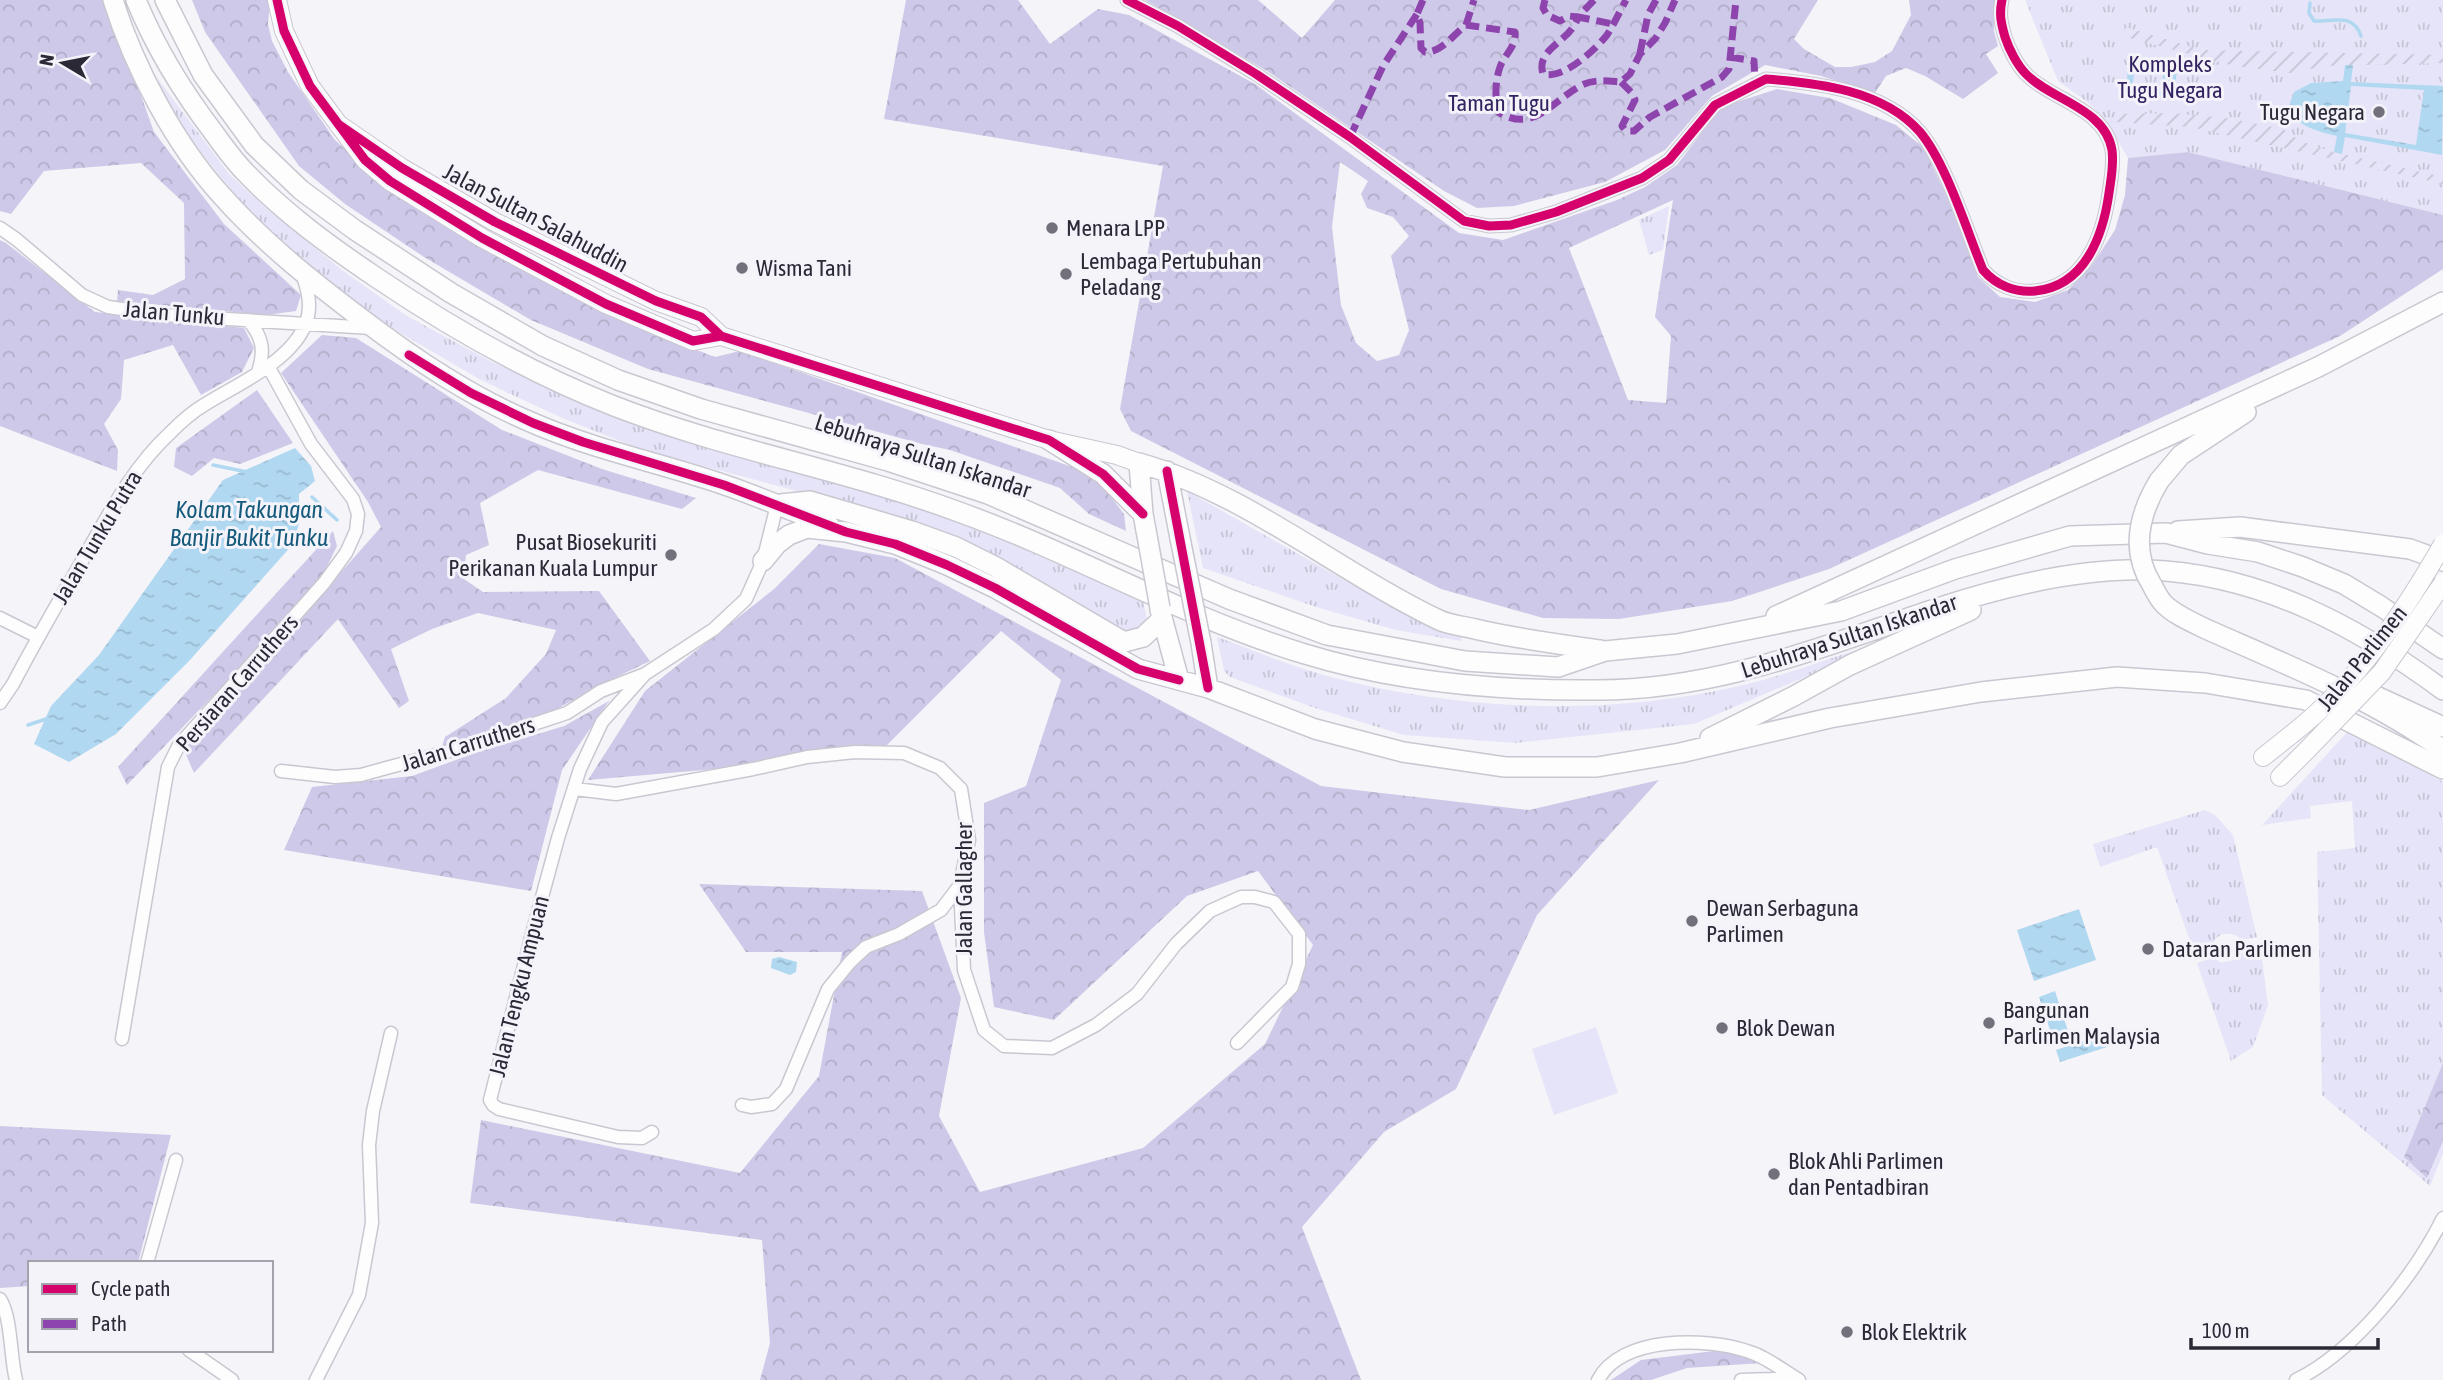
<svg xmlns="http://www.w3.org/2000/svg" width="2443" height="1380" font-family="'Asap Condensed',sans-serif">
<style>
.grass{fill:url(#grass-tufts)}
.forest{fill:url(#forest-crowns);fill-rule:evenodd}
.garden{fill:url(#garden-furrows)}
.pitch{fill:#e6e4f8}
.water{fill:url(#water-ripples);fill-rule:evenodd}
.lines{fill:none;stroke-linecap:round;stroke-linejoin:round}
.stream{stroke:#b0d8f1;stroke-width:3.5}
.street-casing{stroke:#c9c7d0;stroke-width:15}
.secondary-casing{stroke:#c9c7d0;stroke-width:20}
.primary-casing{stroke:#c9c7d0;stroke-width:22}
.street{stroke:#fefdfe;stroke-width:12}
.secondary{stroke:#fefdfe;stroke-width:18}
.primary{stroke:#fefdfe;stroke-width:19}
.secondary-bridge-casing{stroke:#c9c7d0;stroke-width:20;stroke-linecap:butt}
.primary-bridge-casing{stroke:#c9c7d0;stroke-width:22;stroke-linecap:butt}
.secondary-bridge{stroke:#fefdfe;stroke-width:18}
.primary-bridge{stroke:#fefdfe;stroke-width:19}
.quiet{stroke:#8e44ad;stroke-width:7;stroke-dasharray:14 7;stroke-linecap:butt}
.cycleway-casing{stroke:#f4f3fa;stroke-width:13}
.cycleway{stroke:#d6006c;stroke-width:9}
.poi-dot{fill:#72707a;stroke:#f4f3fa;stroke-width:2.5}
.labels{text-anchor:middle;dominant-baseline:central;stroke-width:6;stroke-linejoin:round;paint-order:stroke}
.park-label{font-size:23px;fill:#342361;stroke:#f4f3fa}
.poi-label{font-size:23px;fill:#2b2936;stroke:#f4f3fa;text-anchor:start}
.street-label{font-size:23px;fill:#2b2936;stroke:#f4f3fa}
.water-label{font-size:24px;font-style:italic;fill:#155a7b;stroke:#f4f3fa}
</style>
<defs>
<pattern id="grass-tufts" width="24" height="20" patternUnits="userSpaceOnUse" patternTransform="scale(1.75)"><rect width="24" height="20" fill="#e6e4f8"/><path d="M3 7l-1-3M5 7V3M7 7l1-3M15 17l-1-3M17 17v-4M19 17l1-3" fill="none" stroke="#c5c4d5"/></pattern>
<pattern id="forest-crowns" width="20" height="18" patternUnits="userSpaceOnUse" patternTransform="scale(1.75)"><rect width="20" height="18" fill="#cec9e8"/><path d="M2 6a3 3 0 1 1 6 0M12 15a3 3 0 1 1 6 0" fill="none" stroke="#b1adc8"/></pattern>
<pattern id="garden-furrows" width="10" height="10" patternUnits="userSpaceOnUse" patternTransform="scale(1.75)"><rect width="10" height="10" fill="#e6e4f8"/><path d="M-1 1l2-2M0 10L10 0M9 11l2-2" fill="none" stroke="#c5c4d5"/></pattern>
<pattern id="water-ripples" width="26" height="14" patternUnits="userSpaceOnUse" patternTransform="scale(1.75)"><rect width="26" height="14" fill="#b0d8f1"/><path d="M2 4q2-2 4 0t4 0M15 11q2-2 4 0t4 0" fill="none" stroke="#98b9cf"/></pattern>
</defs>
<rect width="100%" height="100%" fill="#f5f4f9"/>
<path class="grass" d="M 2025,0 L 2443,0 L 2443,215 L 2188,152 L 2128,158 L 2105,119 L 2086,101 L 2058,81 Z
M 158,79 L 229,174 L 267,209 L 342,270 L 407,316 L 492,362 L 572,398 L 939,513 L 1143,601 L 1147,620 C 1140,631 1134,632 1121,631 L 864,509 L 643,450 L 562,418 L 481,380 L 397,331 L 328,285 L 258,220 L 223,180 L 185,132 L 157,82 Z
M 1669,206 L 1663,250 L 1649,255 L 1639,220 Z
M 1187,491 L 1411,618 L 1462,636 L 1461,641 L 1396,630 L 1316,607 L 1203,568 Z
M 1217,637 C 1253,650 1290,666 1327,676 C 1459,711 1606,717 1739,686 C 1778,677 1817,663 1856,650 L 1857,655 L 1694,724 L 1515,743 L 1404,735 L 1315,708 L 1230,677 L 1224,671 Z
M 2351,728 L 2443,782 L 2443,1153 L 2430,1186 L 2322,1095 L 2317,852 L 2355,848 L 2352,801 L 2310,806 L 2311,818 L 2262,825 Z
M 2205,810 L 2215,815 L 2233,835 L 2257,937 L 2242,940 C 2231,929 2212,933 2212,950 L 2195,955 L 2157,847 L 2100,867 L 2093,844 Z
M 2260,943 L 2268,1005 L 2253,1047 L 2231,1061 L 2197,963 L 2215,957 L 2219,962 C 2233,963 2239,958 2241,945 Z"/>
<path class="forest" d="M 0,0 L 107,0 L 154,132 L 224,224 L 301,295 L 296,311 L 266,315 L 117,301 L 118,290 L 153,295 L 185,279 L 184,203 L 141,163 L 44,171 L 11,214 L 0,211 Z
M 192,0 L 270,0 L 268,24 L 272,41 L 288,72 L 335,140 L 392,193 L 461,235 L 644,330 L 715,357 L 740,351 L 1081,470 L 1098,480 L 1124,514 L 1126,531 L 1089,514 L 1060,488 L 950,450 L 922,444 L 648,369 L 531,320 L 424,257 L 345,204 L 299,166 L 205,32 Z
M 906,0 L 1018,0 L 1050,44 L 1098,9 L 1129,15 L 1255,84 L 1459,233 L 1503,240 L 1617,200 L 1645,187 L 1677,165 L 1721,107 L 1777,89 L 1830,98 L 1896,125 L 1924,148 L 1947,197 L 1978,277 L 2000,297 L 2035,302 L 2068,290 L 2092,265 L 2115,230 L 2125,195 L 2128,158 L 2188,152 L 2443,215 L 2443,269 L 2340,336 L 1829,569 L 1732,601 L 1619,619 L 1543,618 L 1441,589 L 1131,431 L 1120,409 L 1163,166 L 884,119 ZM 1340,162 L 1368,181 L 1361,194 L 1367,208 L 1393,217 L 1409,236 L 1391,256 L 1409,330 L 1399,355 L 1377,361 L 1356,343 L 1341,305 L 1332,227 ZM 1673,200 L 1655,317 L 1671,336 L 1666,403 L 1628,400 L 1569,248 Z
M 1145,0 L 1258,0 L 1302,38 L 1335,0 L 1818,0 L 1794,39 L 1804,49 L 1835,67 L 1851,67 L 1875,62 L 1892,51 L 1911,15 L 1909,0 L 1995,0 L 1994,31 L 1998,46 L 1986,54 L 1998,73 L 1963,99 L 1925,76 L 1906,68 L 1886,76 L 1875,93 L 1821,76 L 1765,65 L 1712,96 L 1665,150 L 1605,182 L 1514,206 L 1477,208 L 1444,191 L 1267,71 Z
M 0,240 L 6,243 L 95,312 L 244,328 L 254,348 L 242,372 L 201,395 L 173,345 L 124,360 L 121,399 L 104,424 L 118,450 L 117,471 L 0,426 Z
M 322,335 L 356,338 L 502,430 L 602,469 L 696,498 L 682,509 L 538,470 L 480,503 L 489,545 L 466,555 L 464,579 L 483,592 L 599,591 L 650,661 L 596,687 L 552,712 L 446,746 L 442,746 L 445,737 L 506,698 L 546,654 L 556,630 L 478,613 L 432,629 L 391,649 L 409,701 L 399,708 L 338,619 L 194,773 L 184,750 L 381,527 L 368,502 L 281,373 Z
M 257,390 L 293,443 L 240,464 L 214,458 L 192,476 L 174,467 L 176,448 Z
M 333,531 L 337,546 L 316,589 L 127,785 L 118,767 Z
M 819,544 L 895,558 L 1321,786 L 1529,810 L 1659,780 L 1537,915 L 1456,1089 L 1384,1132 L 1302,1227 L 1361,1380 L 760,1380 L 770,1343 L 762,1240 L 470,1203 L 481,1120 L 740,1173 L 819,1076 L 842,952 L 746,952 L 699,884 L 922,891 L 961,998 L 939,1116 L 980,1192 L 1143,1148 L 1265,1044 L 1313,945 L 1258,871 L 1187,896 L 1054,1020 L 994,1007 L 984,932 L 984,803 L 1026,786 L 1061,680 L 1001,631 L 877,755 L 588,780 L 645,691 L 774,589 Z
M 609,701 L 562,770 L 531,891 L 284,850 L 312,787 L 412,776 L 475,753 L 564,726 Z
M 2443,1063 L 2443,1141 L 2427,1178 L 2404,1157 Z
M 0,1126 L 171,1135 L 138,1263 L 30,1263 L 30,1286 L 0,1288 Z
M 1722,1350 L 1761,1363 L 1687,1368 L 1651,1380 L 1611,1380 L 1641,1360 Z"/>
<path class="garden" d="M 2125,27 L 2202,50 L 2443,55 L 2443,63 L 2324,66 L 2291,73 L 2234,66 L 2122,36 Z
M 2171,113 L 2227,118 L 2283,129 L 2300,141 L 2334,152 L 2443,177 L 2443,184 L 2191,127 L 2115,122 L 2114,114 Z"/>
<path class="pitch" d="M 1596,1027 L 1618,1093 L 1554,1115 L 1532,1049 Z"/>
<path class="water" d="M 2130,55 L 2178,64 L 2173,99 L 2125,94 ZM 2136,62 L 2164,67 L 2161,92 L 2132,88 Z
M 2345,65 L 2353,65 L 2351,82 L 2443,86 L 2442,155 L 2345,137 L 2342,154 L 2334,152 L 2337,136 C 2318,131 2295,127 2289,106 L 2294,92 L 2311,83 L 2343,81 ZM 2351,86 L 2424,90 L 2416,145 L 2345,133 Z
M 295,448 L 311,466 L 315,481 L 299,494 L 299,524 L 293,544 L 190,660 L 116,734 L 69,762 L 34,744 L 51,706 L 99,655 L 223,480 Z
M 2079,909 L 2096,960 L 2034,981 L 2017,930 Z
M 779,957 L 797,962 L 796,972 L 790,975 L 771,968 L 772,959 Z
M 2055,991 L 2068,1031 L 2052,1036 L 2039,997 Z
M 2118,1029 L 2123,1042 L 2060,1062 L 2056,1050 Z"/>
<g class="lines">
<path class="stream" d="M 2310,3 L 2309,13 L 2314,21 C 2332,22 2353,12 2361,36
M 213,465 L 247,472
M 312,497 L 337,520
M 28,725 L 46,719"/>
<defs>
<path id="street" d="M 1127,0 L 1178,26 L 1256,74 L 1350,137 L 1464,221 L 1489,226 L 1511,225 L 1556,212 L 1642,178 L 1669,160 L 1715,105 L 1766,79 C 1818,83 1883,90 1920,132 C 1946,163 1967,231 1983,270 C 1996,285 2015,293 2035,291 C 2085,286 2103,236 2109,193 C 2111,179 2114,165 2112,150 C 2105,108 2051,100 2026,74 C 2017,65 2009,49 2005,37 C 2001,23 1999,14 2002,0
M 0,228 L 16,239 L 82,295 L 108,307 L 164,315 L 371,328
M 248,320 C 263,337 265,351 258,372
M 0,618 L 38,637
M 645,674 L 602,722 L 580,769 L 558,838 L 532,934 L 490,1100 L 493,1105 L 499,1109 L 618,1137 L 642,1138 L 652,1132
M 0,703 L 13,684 C 36,640 61,597 86,554 C 111,510 133,467 171,432 C 181,422 192,412 204,405 C 237,384 291,362 306,323 C 312,307 308,291 303,276
M 281,771 L 335,777 L 361,775 L 390,767 L 458,749 L 567,713 L 601,691 L 645,674 L 714,629 L 746,599 L 763,561 L 777,505
M 575,789 L 616,794 L 753,769 L 807,757 L 855,752 L 904,753 L 940,768 L 961,789 L 969,840 L 960,885 L 964,970 L 984,1030 L 1004,1046 L 1052,1048 L 1096,1025 L 1137,994 L 1176,944 L 1210,911 L 1241,897 L 1255,897 L 1274,902 L 1299,934 L 1299,964 L 1292,987 L 1237,1043
M 122,1039 L 168,767 L 179,745 L 324,583 L 346,553 L 356,531 L 358,514 L 353,499 L 311,444 L 268,366
M 742,1105 L 751,1107 L 772,1104 L 786,1089 L 828,989 L 850,962 L 866,947 L 899,934 L 941,910 L 960,885
M 147,1263 L 176,1160
M 0,1299 C 12,1318 10,1357 16,1380
M 189,1350 L 232,1380
M 316,1380 L 359,1295 L 372,1223 L 369,1145 L 373,1111 L 391,1033
M 1598,1380 C 1621,1336 1705,1337 1747,1351 C 1767,1357 1782,1370 1799,1380
M 1741,1380 L 1773,1379 L 1791,1375
M 2296,1380 C 2355,1351 2414,1276 2443,1218"/>
<path id="secondary" d="M 277,0 L 284,31 L 310,86 L 365,160 L 390,181 L 482,238 L 606,304 L 693,341 L 721,336
M 338,124 L 402,168 L 495,222 L 656,301 L 701,317 L 721,336 L 1049,440 L 1117,455 L 1139,463
M 2263,757 L 2292,734
M 2280,777 L 2307,750"/>
<path id="primary" d="M 113,0 C 134,67 175,145 223,197 C 264,243 313,282 362,319 C 416,360 471,397 533,423 C 595,450 661,463 725,485 C 760,497 794,512 829,525
M 136,0 C 156,49 182,91 214,133 C 224,147 234,161 246,173 C 284,213 331,247 377,278 C 451,328 530,373 614,406 C 727,450 846,470 959,512 C 1076,554 1185,618 1305,654 C 1399,683 1500,691 1598,690 C 1717,690 1824,646 1935,609 C 2001,587 2079,568 2149,570 C 2259,574 2357,626 2443,690
M 165,0 L 203,75 L 254,145 L 301,190 L 355,230 L 451,293 L 543,346 L 618,380 L 701,409 L 888,461 L 988,494 L 1229,599 L 1327,635 L 1465,661 L 1558,667 L 1605,651 L 1677,644 L 1841,611 L 1955,569 L 2070,536 L 2166,533 L 2208,544 L 2258,552 L 2303,567 L 2344,584 L 2382,607 L 2443,649
M 1049,440 L 1103,474 L 1143,514
M 1167,471 L 1180,538
M 2159,481 L 2181,455 L 2246,412
M 781,504 L 810,501 L 912,531 L 956,547 L 996,567 L 1124,642 L 1143,637 L 1162,619
M 1146,530 L 1143,514 L 1139,463 C 1248,494 1337,571 1439,620 C 1450,625 1463,626 1475,629 C 1517,639 1558,644 1600,650
M 2178,531 L 2240,527 L 2410,549 L 2443,561
M 763,561 L 777,544 L 789,535 L 807,528 L 846,532 L 895,544 L 947,565 L 995,588 L 1138,669 L 1208,688 L 1315,729 L 1403,752 L 1505,767 L 1597,767 L 1680,753 L 1830,718 L 1981,692 L 2117,677 L 2205,683 L 2306,700 L 2443,769
M 1160,610 L 1179,680
M 1776,616 L 2318,367 L 2443,302
M 2206,629 C 2287,665 2371,698 2443,750
M 1201,643 L 1208,688
M 2374,695 L 2443,727
M 1710,738 L 1794,696 L 1850,665 L 1971,610"/>
</defs>
<use href="#street" class="street-casing"/>
<use href="#secondary" class="secondary-casing"/>
<use href="#primary" class="primary-casing"/>
<use href="#street" class="street"/>
<use href="#secondary" class="secondary"/>
<use href="#primary" class="primary"/>
<defs>
<path id="secondary-bridge" d="M 2292,734 C 2356,684 2403,614 2443,544
M 2307,750 L 2382,672 L 2443,583"/>
<path id="primary-bridge" d="M 2159,481 C 2139,514 2130,550 2152,585 C 2155,591 2159,599 2164,604 C 2175,615 2192,622 2206,629
M 1146,530 L 1160,608
M 1180,538 L 1201,643"/>
</defs>
<use href="#secondary-bridge" class="secondary-bridge-casing"/>
<use href="#primary-bridge" class="primary-bridge-casing"/>
<use href="#secondary-bridge" class="secondary-bridge"/>
<use href="#primary-bridge" class="primary-bridge"/>
<path class="quiet" d="M 1423,0 L 1417,14 L 1420,23 L 1421,48 L 1425,52 C 1441,53 1454,34 1466,25 L 1515,32 C 1517,46 1504,55 1500,67 C 1495,81 1495,97 1498,112 C 1535,134 1551,101 1582,85 C 1595,79 1607,81 1621,82 L 1630,74 L 1640,54 L 1655,39 L 1665,23 L 1675,0
M 1545,0 L 1543,8 L 1547,15 L 1560,21 L 1569,16 L 1578,17 C 1571,42 1535,48 1543,74 C 1563,80 1595,50 1607,35 C 1614,24 1620,11 1626,0
M 1594,0 L 1578,17 L 1613,24
M 1466,25 L 1474,0
M 1640,53 L 1648,15 L 1656,0
M 1730,57 L 1754,61 L 1755,83
M 1621,82 L 1632,93 L 1635,100 L 1622,126 L 1626,131 L 1634,131 L 1650,117 L 1722,77 L 1729,69 L 1736,0
M 1350,137 L 1383,66 L 1417,14"/>
<defs>
<path id="cycleway" d="M 277,0 L 284,31 L 310,86 L 365,160 L 390,181 L 482,238 L 606,304 L 693,341 L 721,336
M 1127,0 L 1178,26 L 1256,74 L 1350,137 L 1464,221 L 1489,226 L 1511,225 L 1556,212 L 1642,178 L 1669,160 L 1715,105 L 1766,79 C 1818,83 1883,90 1920,132 C 1946,163 1967,231 1983,270 C 1996,285 2015,293 2035,291 C 2085,286 2103,236 2109,193 C 2111,179 2114,165 2112,150 C 2105,108 2051,100 2026,74 C 2017,65 2009,49 2005,37 C 2001,23 1999,14 2002,0
M 338,124 L 402,168 L 495,222 L 656,301 L 701,317 L 721,336 L 1049,440 L 1103,474 L 1143,514
M 409,355 L 471,393 L 533,423 L 583,442 L 724,485 L 846,532 L 895,544 L 947,565 L 995,588 L 1138,669 L 1179,680
M 1167,471 L 1208,688"/>
</defs>
<use href="#cycleway" class="cycleway-casing"/>
<use href="#cycleway" class="cycleway"/>
</g>
<g class="poi-dot">
<circle cx="2379" cy="112" r="7"/>
<circle cx="1052" cy="228" r="7"/>
<circle cx="742" cy="268" r="7"/>
<circle cx="1066" cy="274" r="7"/>
<circle cx="671" cy="555" r="7"/>
<circle cx="1692" cy="921" r="7"/>
<circle cx="2148" cy="949" r="7"/>
<circle cx="1989" cy="1023" r="7"/>
<circle cx="1722" cy="1028" r="7"/>
<circle cx="1774" cy="1174" r="7"/>
<circle cx="1847" cy="1332" r="7"/>
</g>
<g class="labels">
<g class="park-label">
<text x="2170" y="64">Kompleks<tspan x="2170" dy="26">Tugu Negara</tspan></text>
<text x="1499" y="103">Taman Tugu</text>
</g>
<g class="poi-label">
<text x="2365" y="112" text-anchor="end">Tugu Negara</text>
<text x="1066" y="228">Menara LPP</text>
<text x="1080" y="261">Lembaga Pertubuhan<tspan x="1080" dy="26">Peladang</tspan></text>
<text x="756" y="268">Wisma Tani</text>
<text x="657" y="542" text-anchor="end">Pusat Biosekuriti<tspan x="657" dy="26">Perikanan Kuala Lumpur</tspan></text>
<text x="1706" y="908">Dewan Serbaguna<tspan x="1706" dy="26">Parlimen</tspan></text>
<text x="2162" y="949">Dataran Parlimen</text>
<text x="2003" y="1010">Bangunan<tspan x="2003" dy="26">Parlimen Malaysia</tspan></text>
<text x="1736" y="1028">Blok Dewan</text>
<text x="1788" y="1161">Blok Ahli Parlimen<tspan x="1788" dy="26">dan Pentadbiran</tspan></text>
<text x="1861" y="1332">Blok Elektrik</text>
</g>
<g class="street-label">
<text transform="translate(536 218) rotate(28)">Jalan Sultan Salahuddin</text>
<text transform="translate(174 313) rotate(5)">Jalan Tunku</text>
<text transform="translate(923 456) rotate(18)">Lebuhraya Sultan Iskandar</text>
<text transform="translate(97 537) rotate(-59)">Jalan Tunku Putra</text>
<text transform="translate(1849 636) rotate(-18)">Lebuhraya Sultan Iskandar</text>
<text transform="translate(2362 658) rotate(-51)">Jalan Parlimen</text>
<text transform="translate(237 683) rotate(-49)">Persiaran Carruthers</text>
<text transform="translate(468 744) rotate(-17)">Jalan Carruthers</text>
<text transform="translate(964 889) rotate(-90)">Jalan Gallagher</text>
<text transform="translate(519 986) rotate(-76)">Jalan Tengku Ampuan</text>
</g>
<g class="water-label">
<text x="249" y="509">Kolam Takungan<tspan x="249" dy="28">Banjir Bukit Tunku</tspan></text>
</g>
</g>
<rect x="28" y="1261" width="245" height="91" fill="#f4f3fa" stroke="#a4a2ac" stroke-width="2"/>
<rect x="42" y="1284" width="35" height="10" fill="#d6006c" stroke="#a4a2ac" stroke-width="2"/>
<text x="91" y="1296" font-size="21" fill="#2b2936">Cycle path</text>
<rect x="42" y="1319" width="35" height="10" fill="#8e44ad" stroke="#a4a2ac" stroke-width="2"/>
<text x="91" y="1331" font-size="21" fill="#2b2936">Path</text>
<g transform="translate(63 63) rotate(280)" stroke="#f4f3fa" stroke-width="5" paint-order="stroke">
<path d="M0-5L12 26L0 18L-12 26Z" fill="#2b2936"/>
<text y="-10" font-size="19" font-weight="bold" text-anchor="middle" fill="#2b2936">N</text>
</g>
<path d="M2191 1338v10h187v-10" fill="none" stroke="#2b2936" stroke-width="3.5"/>
<text x="2202" y="1338" font-size="21" fill="#2b2936" stroke="#f4f3fa" stroke-width="5" paint-order="stroke">100 m</text>
</svg>
